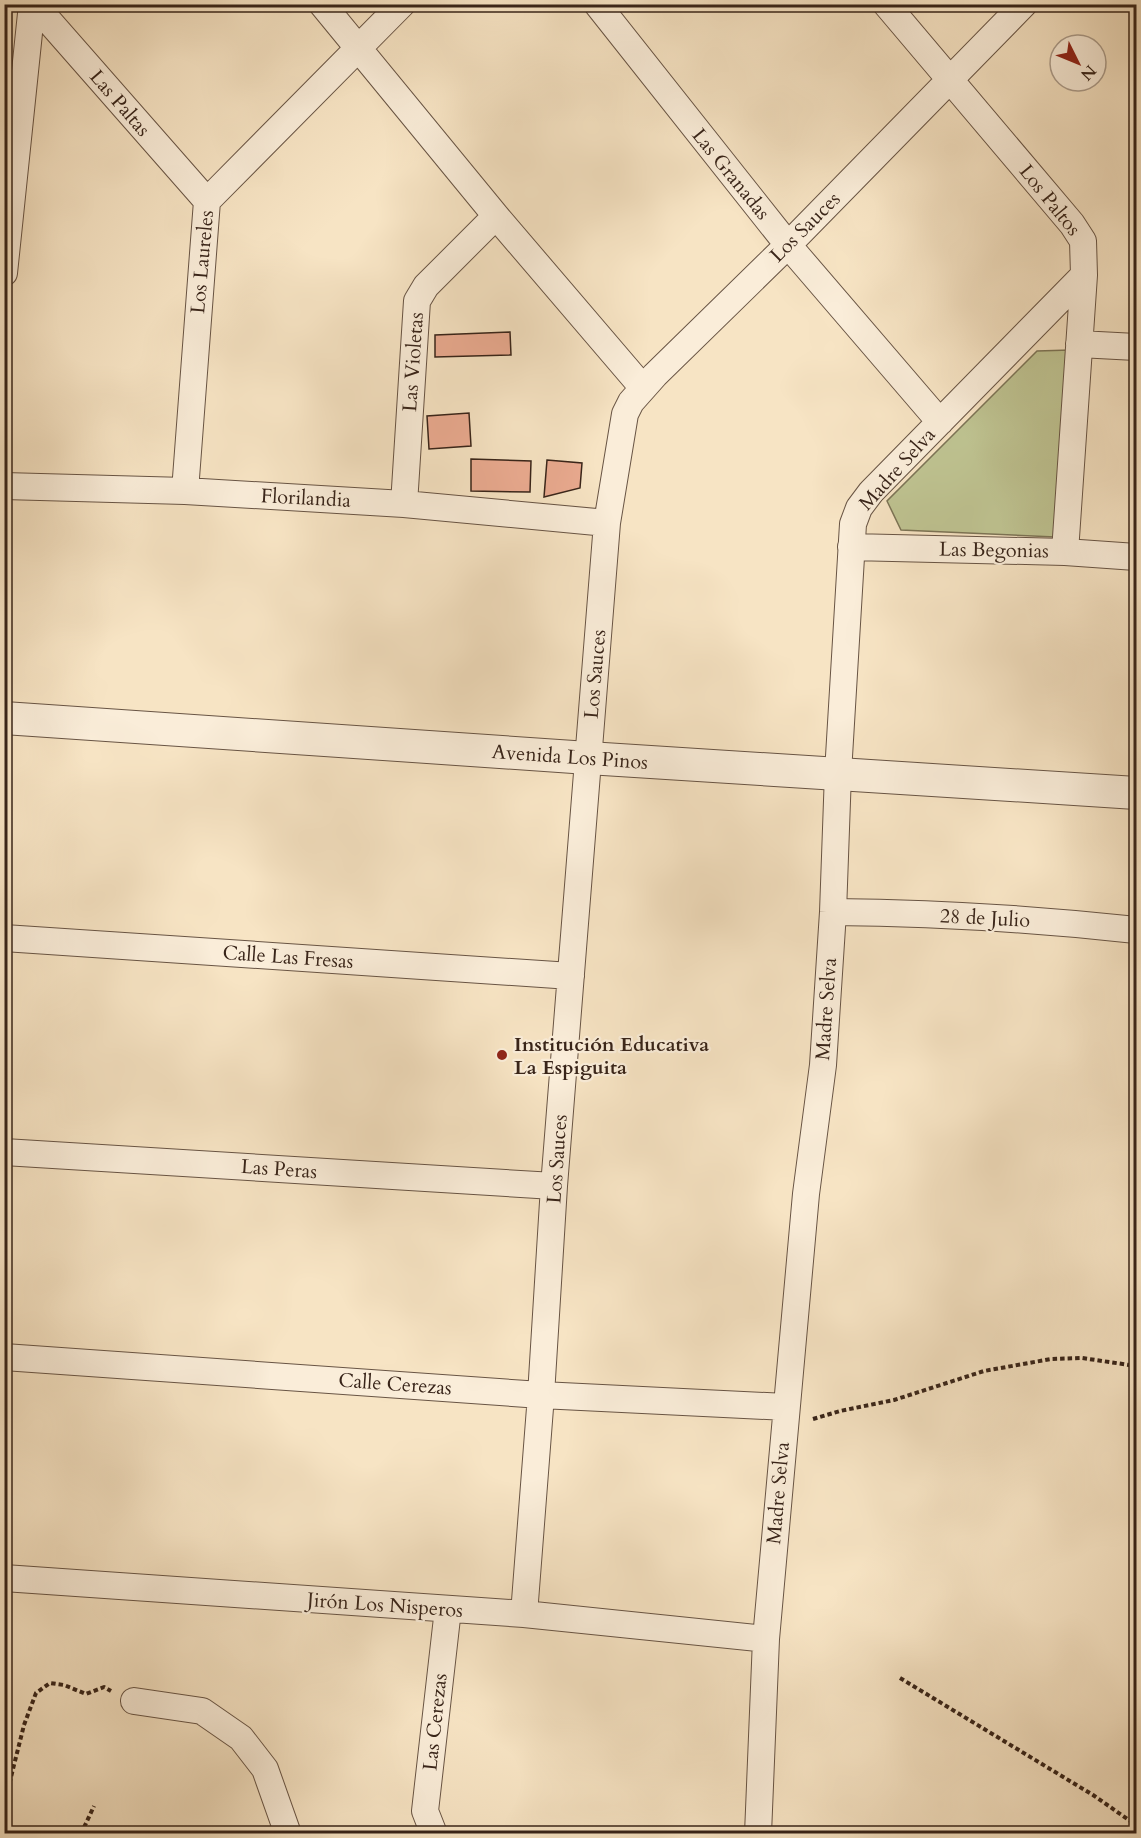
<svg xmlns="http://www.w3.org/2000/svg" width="1141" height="1838" font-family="Cardo,serif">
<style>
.green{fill:#bfc492;stroke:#7c7456;stroke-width:1.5}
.building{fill:#ebab91;stroke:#382419;stroke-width:1.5}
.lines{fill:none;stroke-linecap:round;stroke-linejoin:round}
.minor-casing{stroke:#685444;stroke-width:28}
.tertiary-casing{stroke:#685444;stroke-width:34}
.path{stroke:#382419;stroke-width:4;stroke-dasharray:4.5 3;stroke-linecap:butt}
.minor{stroke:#faedd9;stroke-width:26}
.tertiary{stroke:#faedd9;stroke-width:32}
.poi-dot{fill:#8f2418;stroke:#faedd9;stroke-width:2}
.labels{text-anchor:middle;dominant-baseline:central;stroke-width:4.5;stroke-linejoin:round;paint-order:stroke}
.street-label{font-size:20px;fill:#382419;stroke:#faedd9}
.poi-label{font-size:20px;font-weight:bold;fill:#382419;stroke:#faedd9;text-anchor:start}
</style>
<rect width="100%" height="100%" fill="#f7e4c4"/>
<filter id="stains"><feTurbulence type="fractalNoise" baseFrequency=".00333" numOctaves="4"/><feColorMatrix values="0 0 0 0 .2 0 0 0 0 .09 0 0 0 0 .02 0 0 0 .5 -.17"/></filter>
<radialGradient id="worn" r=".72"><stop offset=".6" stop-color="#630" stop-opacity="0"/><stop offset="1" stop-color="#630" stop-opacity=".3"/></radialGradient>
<path class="green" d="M 1070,350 L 1055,537 L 901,530 L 887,501 L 1037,351 Z"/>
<path class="building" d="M 510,332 L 511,355 L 435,357 L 435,335 Z
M 469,413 L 471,446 L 429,449 L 427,416 Z
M 471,459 L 531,461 L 530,492 L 471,491 Z
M 547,460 L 582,463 L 580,488 L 544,497 Z"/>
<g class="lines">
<defs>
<path id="minor" d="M 34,4 L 207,201
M 322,4 L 496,216 L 643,388
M 597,4 L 788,245 L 940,422
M 886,4 L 1072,224 L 1083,241 L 1084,275 L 1065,552
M 4,273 L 32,4
M 1079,344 L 1136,347
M 4,486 L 185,491 L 404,504 L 607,523
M 185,491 L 207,201 L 402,4
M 404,504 L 417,301 L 426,286 L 496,216
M 851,547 L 1065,552 L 1136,557
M 833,912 C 934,913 1036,919 1136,930
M 4,938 L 571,976
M 4,1152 L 554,1186
M 4,1357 L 541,1395 L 786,1407
M 4,1578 L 524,1614 L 766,1639
M 524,1614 L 541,1395 L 554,1186 L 607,523 L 625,414 L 631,402 L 655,375 L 788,245 L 1024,4
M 134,1701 L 202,1711 L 241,1738 L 265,1769 L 288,1834
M 434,1834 L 425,1811 L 448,1609
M 758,1834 L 766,1639 L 806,1194 L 823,1065 L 833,912 L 838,773 L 853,524 L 859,508 L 871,492 L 1084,275"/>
<path id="tertiary" d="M 4,718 L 588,758 L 1136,793"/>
</defs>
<use href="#minor" class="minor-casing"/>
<use href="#tertiary" class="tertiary-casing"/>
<path class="path" d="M 813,1419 L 840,1411 L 894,1400 L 984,1371 L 1051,1359 L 1082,1358 L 1136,1366
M 900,1678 L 1093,1795 L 1136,1825
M 4,1805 L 24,1725 L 36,1693 L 50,1683 L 64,1685 L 86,1694 L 104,1687 L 111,1691
M 81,1834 L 94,1806"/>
<use href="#minor" class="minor"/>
<use href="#tertiary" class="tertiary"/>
</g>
<circle class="poi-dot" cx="502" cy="1055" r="6"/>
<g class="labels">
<g class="street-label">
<text transform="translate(120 103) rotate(49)">Las Paltas</text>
<text transform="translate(731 174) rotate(51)">Las Granadas</text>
<text transform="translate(1050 200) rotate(51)">Los Paltos</text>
<text transform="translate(805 227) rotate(-45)">Los Sauces</text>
<text transform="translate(202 262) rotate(-85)">Los Laureles</text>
<text transform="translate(413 362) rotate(-86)">Las Violetas</text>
<text transform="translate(897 469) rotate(-48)">Madre Selva</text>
<text transform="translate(306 498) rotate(3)">Florilandia</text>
<text transform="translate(994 550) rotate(1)">Las Begonias</text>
<text transform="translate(595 674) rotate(-85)">Los Sauces</text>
<text transform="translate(570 757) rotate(4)">Avenida Los Pinos</text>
<text transform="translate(985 918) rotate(3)">28 de Julio</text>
<text transform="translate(288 957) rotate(4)">Calle Las Fresas</text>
<text transform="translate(826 1009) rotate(-86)">Madre Selva</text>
<text transform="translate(557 1159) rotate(-86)">Los Sauces</text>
<text transform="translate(279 1169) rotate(4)">Las Peras</text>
<text transform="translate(395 1384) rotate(4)">Calle Cerezas</text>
<text transform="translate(778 1493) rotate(-85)">Madre Selva</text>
<text transform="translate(385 1605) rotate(4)">Jirón Los Nisperos</text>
<text transform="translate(435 1722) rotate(-84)">Las Cerezas</text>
</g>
<g class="poi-label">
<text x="514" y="1044">Institución Educativa<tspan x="514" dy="23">La Espiguita</tspan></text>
</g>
</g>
<rect width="1141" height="1838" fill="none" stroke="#f7e4c4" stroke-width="24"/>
<rect x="6" y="6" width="1129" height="1826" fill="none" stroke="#382419" stroke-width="3"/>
<rect x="12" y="12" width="1117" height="1814" fill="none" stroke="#382419" stroke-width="1.5"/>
<g transform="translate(1078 63) rotate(133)"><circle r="28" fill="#faedd9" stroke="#ac9d8c" stroke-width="1.5"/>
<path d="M0-4.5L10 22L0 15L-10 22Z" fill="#8f2418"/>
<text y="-9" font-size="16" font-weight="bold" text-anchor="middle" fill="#382419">N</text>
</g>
<rect width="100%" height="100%" filter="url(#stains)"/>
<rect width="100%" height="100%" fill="url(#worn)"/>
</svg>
